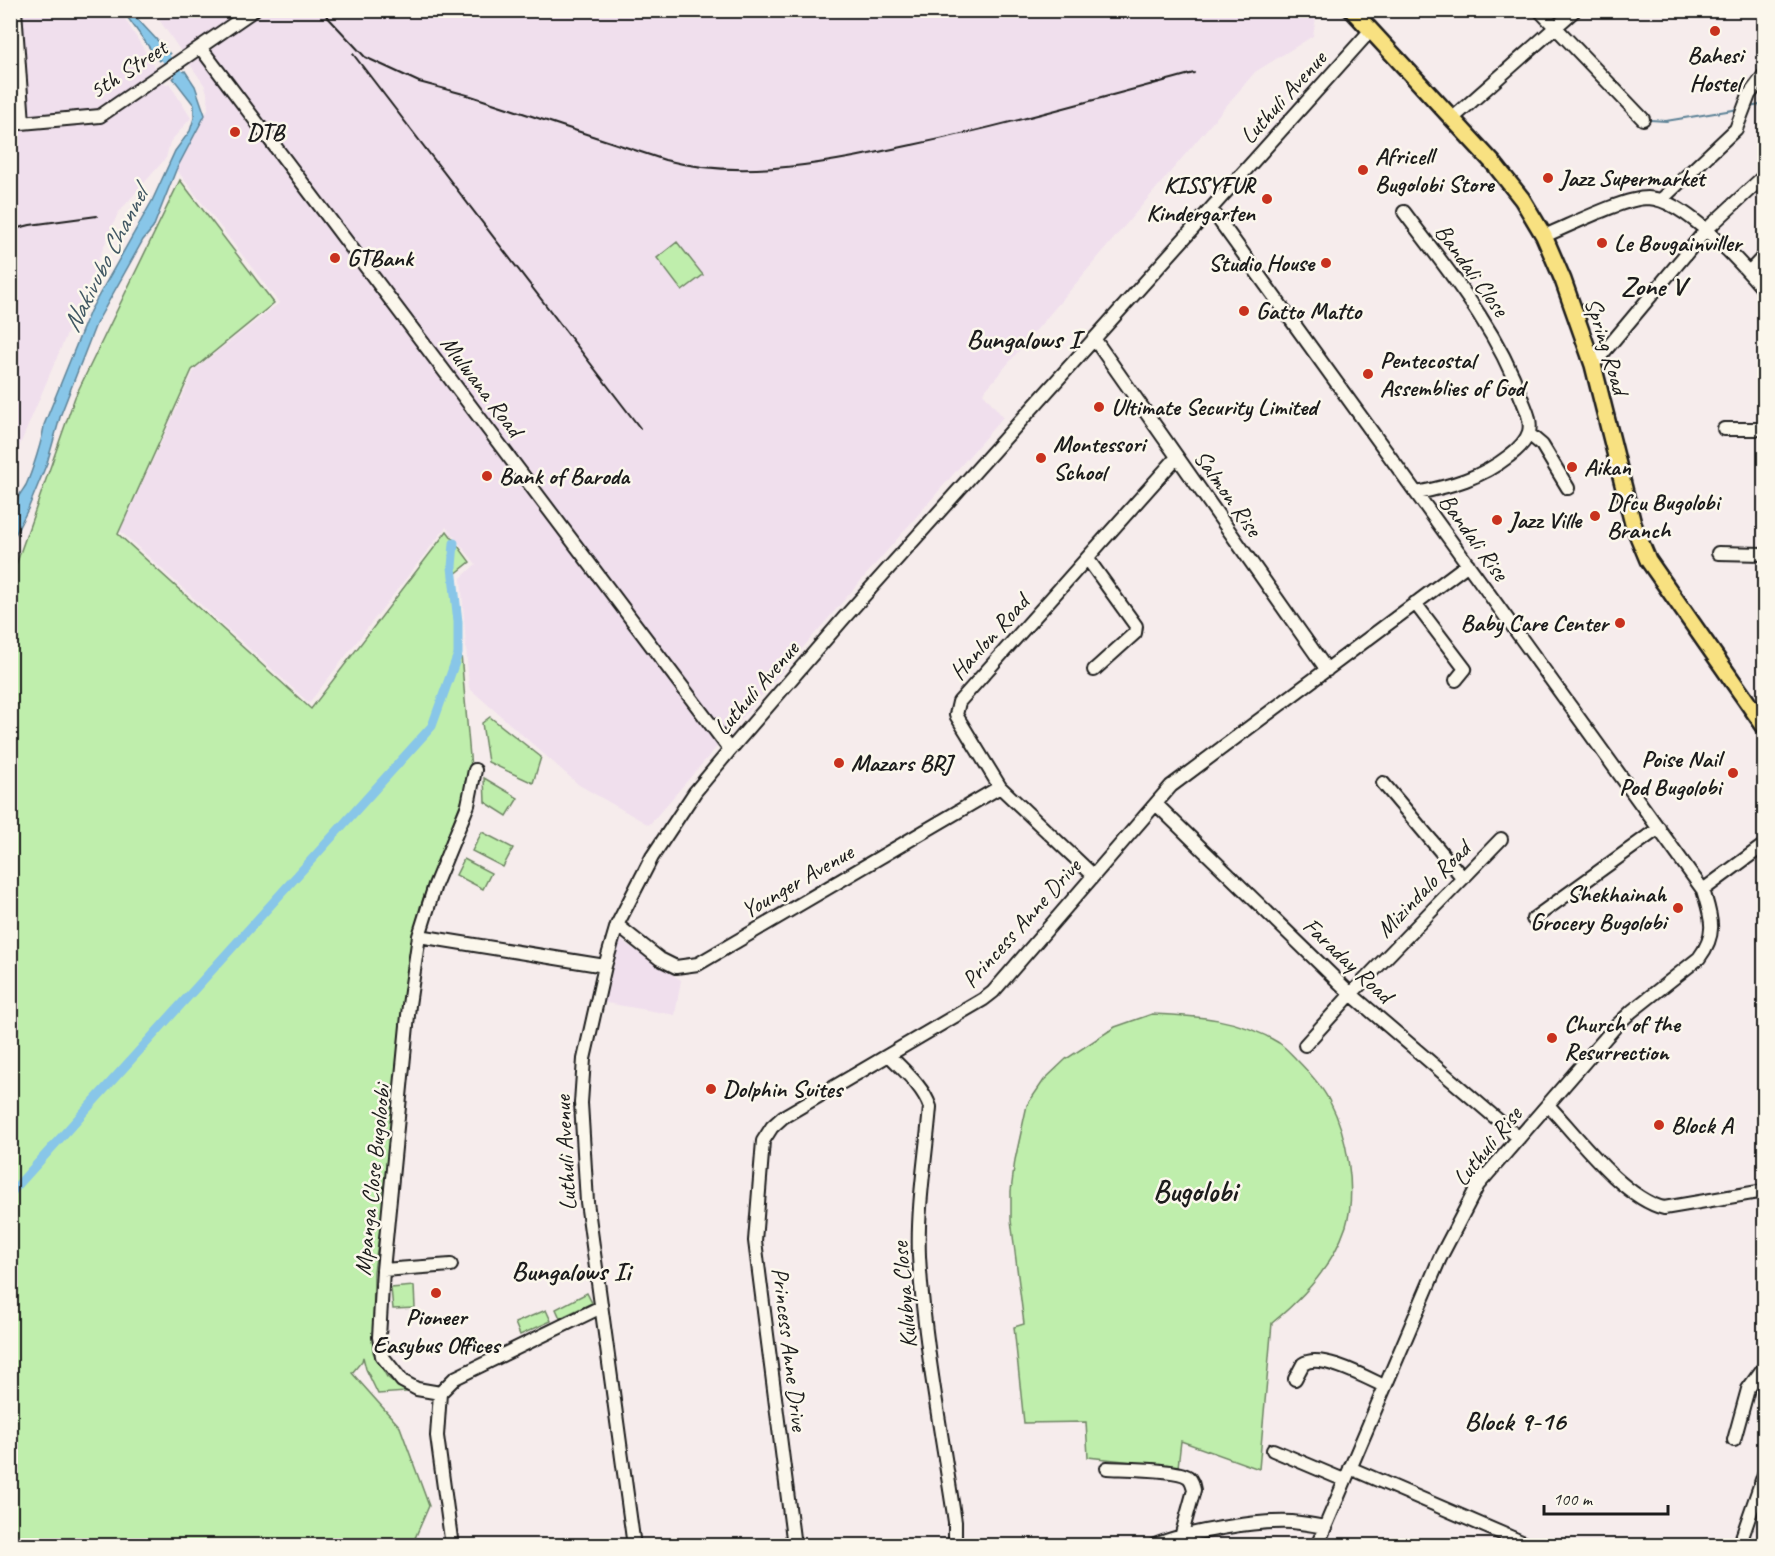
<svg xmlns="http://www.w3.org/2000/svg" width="1775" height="1556" font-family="Caveat,sans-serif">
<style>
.built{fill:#f0dfed}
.green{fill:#bfeeac;stroke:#6e8564;stroke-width:1.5}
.water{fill:#88c6e8;stroke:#5d8296;stroke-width:1.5}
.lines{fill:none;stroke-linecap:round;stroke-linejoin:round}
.stream{stroke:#5d8296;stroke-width:2}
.canal{stroke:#88c6e8;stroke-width:9}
.minor-casing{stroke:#1c1c1c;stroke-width:16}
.major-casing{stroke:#1c1c1c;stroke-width:20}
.minor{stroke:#fbf7ec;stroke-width:12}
.major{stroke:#f8e181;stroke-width:15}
.rail{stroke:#1c1c1c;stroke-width:2}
.poi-dot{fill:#c8321e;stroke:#fbf7ec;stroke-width:2}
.labels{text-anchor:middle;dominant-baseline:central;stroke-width:5;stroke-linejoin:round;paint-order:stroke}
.poi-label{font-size:24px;font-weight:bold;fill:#1c1c1c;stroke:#fbf7ec;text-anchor:start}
.street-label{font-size:24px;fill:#1c1c1c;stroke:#fbf7ec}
.water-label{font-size:26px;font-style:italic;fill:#425863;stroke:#fbf7ec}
.quarter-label{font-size:27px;font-weight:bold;fill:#1c1c1c;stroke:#fbf7ec}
.district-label{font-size:30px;font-weight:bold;fill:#1c1c1c;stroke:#fbf7ec}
</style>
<rect width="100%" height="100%" fill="#f6ecec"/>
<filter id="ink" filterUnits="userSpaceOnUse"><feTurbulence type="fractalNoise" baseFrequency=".0167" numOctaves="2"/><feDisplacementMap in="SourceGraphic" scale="12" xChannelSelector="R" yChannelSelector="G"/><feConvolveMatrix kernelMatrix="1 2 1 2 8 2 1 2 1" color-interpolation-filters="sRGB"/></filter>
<g filter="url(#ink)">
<path class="built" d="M 11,11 L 120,11 L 166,85 L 169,83 L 191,118 L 170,142 L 166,158 L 118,213 L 11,466 Z
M 153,11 L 1317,11 L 1313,36 L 1255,72 L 983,393 L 1003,417 L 649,825 L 579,785 L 469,688 L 461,578 L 476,564 L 446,527 L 309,703 L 120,531 L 195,369 L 279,303 L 176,169 L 208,109 L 207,93 L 205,86 Z
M 620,940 L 681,980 L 675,1015 L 601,1002 Z"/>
<path class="green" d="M 180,180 L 274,303 L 192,370 L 118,534 L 311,709 L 447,531 L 470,562 L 454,575 L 471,768 L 465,782 L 465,792 L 420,907 L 407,971 L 388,1174 L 374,1271 L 373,1352 L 387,1377 L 407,1392 L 378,1394 L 366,1369 L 363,1357 L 362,1361 L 352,1373 L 400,1427 L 429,1506 L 412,1545 L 11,1546 L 11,579 L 75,397 Z
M 677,242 L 703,275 L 682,291 L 657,258 Z
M 490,717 L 541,757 L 533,783 L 488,762 L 482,723 Z
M 484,778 L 518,798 L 507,816 L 485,802 Z
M 482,832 L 513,848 L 503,867 L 472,851 Z
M 464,859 L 491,873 L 483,889 L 456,875 Z
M 1152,1014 C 1198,1016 1238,1018 1279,1043 C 1285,1047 1291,1054 1296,1059 C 1308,1071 1322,1086 1330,1102 C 1347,1134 1357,1191 1346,1226 C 1333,1266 1304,1297 1272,1323 L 1259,1469 L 1181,1441 L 1178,1467 L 1088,1457 L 1086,1422 L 1024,1423 L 1014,1327 L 1024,1324 L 1011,1220 L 1011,1191 L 1015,1160 L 1027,1105 L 1044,1080 L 1066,1059 L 1115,1027 Z
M 414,1286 L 415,1308 L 393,1309 L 391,1288 Z
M 587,1293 L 592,1303 L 560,1318 L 556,1309 Z
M 546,1310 L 551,1321 L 520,1335 L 515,1323 Z"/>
<path class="water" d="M 123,11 L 130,11 L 170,54 L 159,61 Z
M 185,71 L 195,86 L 205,115 L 176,170 L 153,228 L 143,240 L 96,324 L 61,414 L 47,463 L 28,509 L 11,543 L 11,514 C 15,510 14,508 16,502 C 18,496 23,490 26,485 C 32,472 43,438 44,425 L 90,311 L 152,201 L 175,151 L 190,131 L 194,118 L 194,105 L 173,78 Z"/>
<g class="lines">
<path class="stream" d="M 1750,107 L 1764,104
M 1650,120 L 1666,121 L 1739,109"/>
<path class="canal" d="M 158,49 L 186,82
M 10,1194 L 432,726 L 458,654 L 458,622 L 452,567 L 454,543"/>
<defs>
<path id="minor" d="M 15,10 L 23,123
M 1539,10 L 1643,119
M 200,47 L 730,750
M 1453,118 L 1575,10
M 10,124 L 100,116 L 254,10
M 1661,200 L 1736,129 L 1749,95 L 1764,75
M 1211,209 L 1703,890
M 1404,212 C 1448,271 1496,327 1521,397 C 1525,407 1532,420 1529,432 C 1526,442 1517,450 1509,456 C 1481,478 1451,486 1417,493
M 1544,236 C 1569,226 1623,198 1648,198 C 1684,199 1741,263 1764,290
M 1749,272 L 1764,256
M 1095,340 L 1327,670
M 1593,365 L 1706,230 L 1764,176
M 1724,429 L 1764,429
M 1529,434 L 1542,445 L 1568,488
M 1718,553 L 1764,554
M 1087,558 L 1136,626 L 1135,633 L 1094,670
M 1415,603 L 1465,669 L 1456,680
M 1383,783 L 1463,878
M 1156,804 L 1351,994 L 1519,1138
M 1093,875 L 1000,787 L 956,715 L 959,702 L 1177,457
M 1533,919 L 1659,828
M 617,925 L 660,959 L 676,967 L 698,964 L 1000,787
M 419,936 L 605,966
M 1305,1045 L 1351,994 L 1501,839
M 889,1055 C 903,1070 923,1086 930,1107 C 926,1156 917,1207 919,1256 C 924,1345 942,1434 955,1522 L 955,1546
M 1548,1105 C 1577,1136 1623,1198 1664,1208 L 1764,1191
M 383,1270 L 451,1265
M 1295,1379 L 1303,1364 C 1320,1352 1367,1378 1384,1386
M 440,1393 L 417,1389 L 402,1381 L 382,1356 L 379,1337 L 383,1270 L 409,1005 L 419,936 L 435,885 L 468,805 L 475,770
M 1734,1440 L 1748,1389 L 1764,1367
M 1273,1450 L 1344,1480
M 1107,1468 C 1123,1469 1178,1469 1188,1477 C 1192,1480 1193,1485 1194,1490 L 1181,1537
M 1350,1468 L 1531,1546
M 452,1546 L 437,1436 L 440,1393 L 455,1378 L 601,1307
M 634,1546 L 587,1202 L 581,1103 L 584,1059 L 605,966 L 617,925 L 652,857 L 695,792 L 730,750 L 844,618 L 1371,30
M 794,1546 L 755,1241 L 763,1141 L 772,1127 L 783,1117 L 984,999 L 993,992 L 1171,786 L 1468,564
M 1153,1546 C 1185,1532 1257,1520 1292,1522 C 1303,1523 1314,1525 1325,1527
M 1317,1546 L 1440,1258 L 1478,1185 L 1615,1027 L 1632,1011 L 1699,958 C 1718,933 1711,917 1703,890 L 1764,845
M 1739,1546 L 1764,1474"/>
<path id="major" d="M 1352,10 L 1495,165 L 1522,199 L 1544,236 L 1563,280 L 1593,365 L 1633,524 L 1648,560 L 1764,726"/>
</defs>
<use href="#minor" class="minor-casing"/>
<use href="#major" class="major-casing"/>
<use href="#minor" class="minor"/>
<use href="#major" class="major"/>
<path class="rail" d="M 321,10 L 365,57 L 419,82 L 471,96 L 665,160 C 745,181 833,162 912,145 C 1007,125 1100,98 1194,73
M 353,54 L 640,428
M 10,230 L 30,225 L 97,216"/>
</g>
</g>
<g class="poi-dot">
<circle cx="1715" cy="31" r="6"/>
<circle cx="235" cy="132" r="6"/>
<circle cx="1363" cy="170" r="6"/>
<circle cx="1548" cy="178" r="6"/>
<circle cx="1267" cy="199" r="6"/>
<circle cx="1602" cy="243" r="6"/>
<circle cx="335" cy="258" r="6"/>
<circle cx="1326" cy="263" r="6"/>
<circle cx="1244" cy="311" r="6"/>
<circle cx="1368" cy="374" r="6"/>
<circle cx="1099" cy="407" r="6"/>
<circle cx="1041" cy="458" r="6"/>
<circle cx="1572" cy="467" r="6"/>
<circle cx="487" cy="476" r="6"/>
<circle cx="1595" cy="516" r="6"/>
<circle cx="1497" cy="520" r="6"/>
<circle cx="1620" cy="623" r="6"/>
<circle cx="839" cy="763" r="6"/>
<circle cx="1733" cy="773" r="6"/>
<circle cx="1678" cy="908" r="6"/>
<circle cx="1552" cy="1038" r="6"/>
<circle cx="711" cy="1089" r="6"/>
<circle cx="1659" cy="1125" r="6"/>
<circle cx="436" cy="1293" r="6"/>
</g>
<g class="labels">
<g class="poi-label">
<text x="1715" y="55" text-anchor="middle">Bahesi<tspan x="1715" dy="28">Hostel</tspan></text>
<text x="247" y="132">DTB</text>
<text x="1375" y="156">Africell<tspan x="1375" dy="28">Bugolobi Store</tspan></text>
<text x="1560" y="178">Jazz Supermarket</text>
<text x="1255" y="185" text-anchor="end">KISSYFUR<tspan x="1255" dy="28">Kindergarten</tspan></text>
<text x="1614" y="243">Le Bougainviller</text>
<text x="347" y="258">GTBank</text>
<text x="1314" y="263" text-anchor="end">Studio House</text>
<text x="1256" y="311">Gatto Matto</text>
<text x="1380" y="360">Pentecostal<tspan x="1380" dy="28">Assemblies of God</tspan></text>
<text x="1111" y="407">Ultimate Security Limited</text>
<text x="1053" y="444">Montessori<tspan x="1053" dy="28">School</tspan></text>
<text x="1584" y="467">Aikan</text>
<text x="499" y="476">Bank of Baroda</text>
<text x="1607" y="502">Dfcu Bugolobi<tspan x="1607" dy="28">Branch</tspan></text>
<text x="1509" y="520">Jazz Ville</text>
<text x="1608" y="623" text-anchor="end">Baby Care Center</text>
<text x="1721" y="759" text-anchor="end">Poise Nail<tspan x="1721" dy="28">Pod Bugolobi</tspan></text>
<text x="851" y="763">Mazars BRJ</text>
<text x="1666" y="894" text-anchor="end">Shekhainah<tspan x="1666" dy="28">Grocery Bugolobi</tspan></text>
<text x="1564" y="1024">Church of the<tspan x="1564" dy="28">Resurrection</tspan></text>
<text x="723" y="1089">Dolphin Suites</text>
<text x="1671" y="1125">Block A</text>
<text x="436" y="1317" text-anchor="middle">Pioneer<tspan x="436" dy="28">Easybus Offices</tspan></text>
</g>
<g class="street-label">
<text transform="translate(128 69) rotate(-33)">5th Street</text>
<text transform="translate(1283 97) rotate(-48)">Luthuli Avenue</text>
<text transform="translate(1472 270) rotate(54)">Bandali Close</text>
<text transform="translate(1607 346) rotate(73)">Spring Road</text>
<text transform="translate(482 386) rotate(53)">Mulwana Road</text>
<text transform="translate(1228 493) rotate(55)">Salmon Rise</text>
<text transform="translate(1474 537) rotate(54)">Bandali Rise</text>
<text transform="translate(989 637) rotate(-48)">Hanlon Road</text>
<text transform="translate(756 688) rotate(-49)">Luthuli Avenue</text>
<text transform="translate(797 881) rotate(-30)">Younger Avenue</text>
<text transform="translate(1423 889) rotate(-46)">Mizindalo Road</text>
<text transform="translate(1021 923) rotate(-48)">Princess Anne Drive</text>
<text transform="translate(1348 960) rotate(43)">Faraday Road</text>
<text transform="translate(1487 1146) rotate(-51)">Luthuli Rise</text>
<text transform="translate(565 1153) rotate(-93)">Luthuli Avenue</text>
<text transform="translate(372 1180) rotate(-84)">Mpanga Close Bugoloobi</text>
<text transform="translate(904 1295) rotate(-95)">Kulubya Close</text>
<text transform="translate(790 1349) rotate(83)">Princess Anne Drive</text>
</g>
<g class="water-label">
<text transform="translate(105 260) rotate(-63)">Nakivubo Channel</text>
</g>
<g class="quarter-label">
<text x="1653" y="286">Zone V</text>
<text x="1023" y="339">Bungalows I</text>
<text x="571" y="1271">Bungalows Ii</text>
<text x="1515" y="1421">Block 9-16</text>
</g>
<g class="district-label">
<text x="1195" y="1191">Bugolobi</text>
</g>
</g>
<rect width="1775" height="1556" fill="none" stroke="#fbf7ec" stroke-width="36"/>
<rect x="18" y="18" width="1739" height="1520" fill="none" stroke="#1c1c1c" stroke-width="2" filter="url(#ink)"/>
<path d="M1544 1505v9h124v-9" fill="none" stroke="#1c1c1c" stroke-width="3"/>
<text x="1553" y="1505" font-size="18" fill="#1c1c1c" stroke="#fbf7ec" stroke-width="4.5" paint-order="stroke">100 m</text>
</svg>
